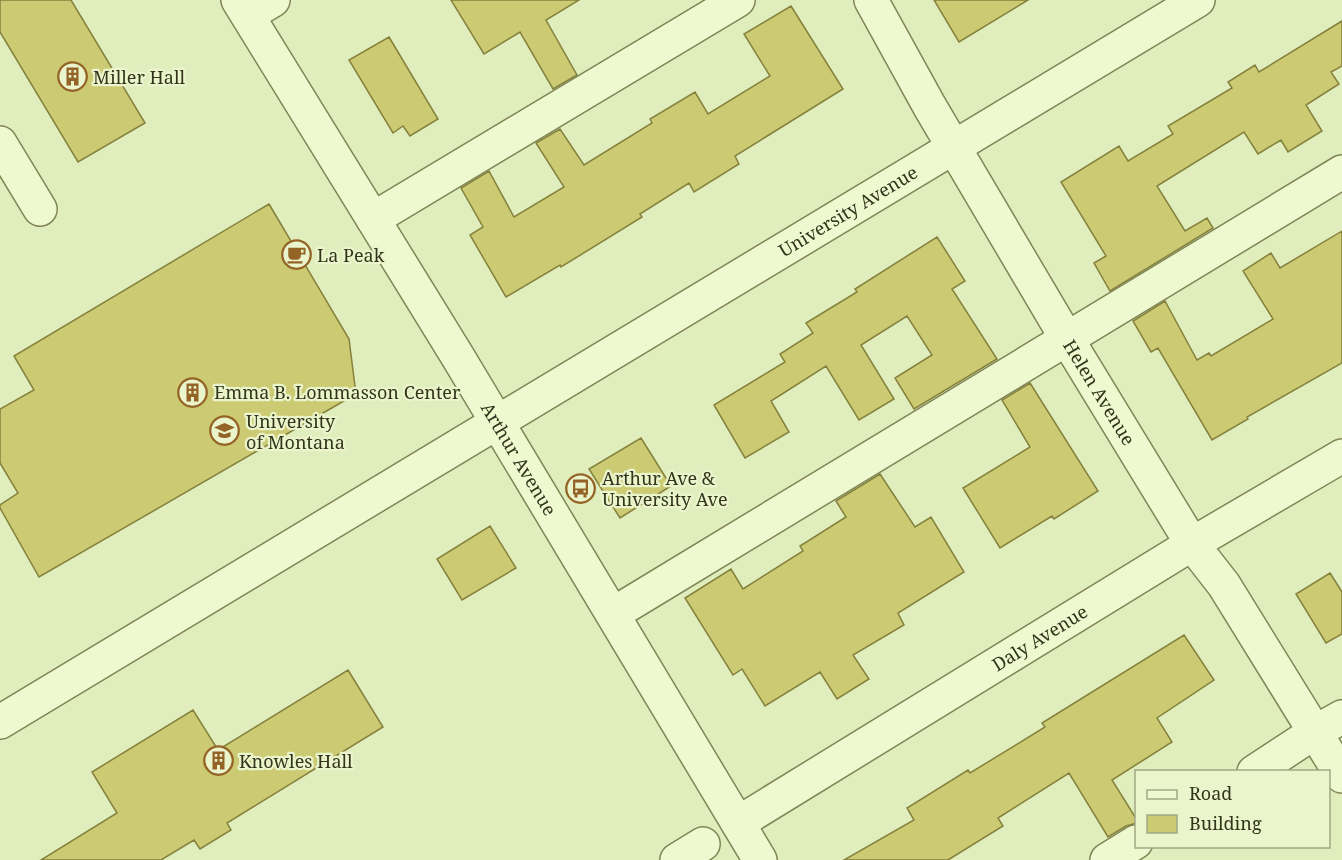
<svg xmlns="http://www.w3.org/2000/svg" width="1342" height="860" font-family="'Noto Serif',serif">
<style>
.building{fill:#ccca72;stroke:#84813c;stroke-width:1.5}
.lines{fill:none;stroke-linecap:round;stroke-linejoin:round}
.minor-casing{stroke:#808556;stroke-width:36}
.minor{stroke:#eef9d0;stroke-width:33}
.labels{text-anchor:middle;dominant-baseline:central;stroke-width:4.5;stroke-linejoin:round;paint-order:stroke}
.poi-label{font-size:18px;fill:#33341b;stroke:#eaf5cc;text-anchor:start}
.street-label{font-size:18px;fill:#33341b;stroke:#eaf5cc}
</style>
<rect width="100%" height="100%" fill="#e0edbd"/>
<path class="building" d="M 0,0 L 71,0 L 145,123 L 78,162 L 0,32 Z
M 451,0 L 579,0 L 546,20 L 577,75 L 553,89 L 520,32 L 484,54 Z
M 934,0 L 1028,0 L 959,42 Z
M 791,6 L 843,89 L 735,156 L 739,164 L 694,192 L 689,183 L 640,214 L 642,217 L 561,267 L 560,265 L 506,297 L 470,235 L 483,227 L 461,188 L 489,171 L 514,217 L 564,187 L 536,143 L 560,129 L 584,165 L 652,123 L 650,119 L 695,92 L 708,114 L 770,76 L 744,34 Z
M 1342,21 L 1342,66 L 1331,72 L 1339,84 L 1306,105 L 1322,131 L 1288,152 L 1281,140 L 1258,154 L 1244,132 L 1157,186 L 1185,231 L 1207,218 L 1213,228 L 1110,291 L 1094,263 L 1106,256 L 1061,182 L 1119,146 L 1128,161 L 1173,134 L 1168,126 L 1232,88 L 1228,82 L 1255,65 L 1259,72 Z
M 389,37 L 438,119 L 410,136 L 403,126 L 393,133 L 349,60 Z
M 269,204 L 349,339 L 356,394 L 39,577 L 0,508 L 0,505 L 18,493 L 0,463 L 0,409 L 34,390 L 14,356 Z
M 1342,231 L 1342,363 L 1247,417 L 1248,419 L 1212,440 L 1158,348 L 1151,352 L 1133,321 L 1165,301 L 1197,360 L 1209,353 L 1211,356 L 1273,319 L 1243,271 L 1271,253 L 1280,268 Z
M 937,237 L 965,281 L 952,289 L 997,359 L 914,409 L 895,378 L 932,355 L 907,316 L 861,345 L 894,399 L 859,420 L 826,366 L 771,401 L 789,432 L 745,458 L 714,405 L 785,362 L 780,354 L 813,333 L 806,323 L 857,292 L 855,289 Z
M 1030,383 L 1098,491 L 1054,519 L 1052,516 L 1000,548 L 963,488 L 1030,447 L 1002,400 Z
M 641,438 L 671,486 L 620,518 L 589,469 Z
M 880,474 L 915,527 L 931,517 L 964,572 L 898,613 L 904,625 L 853,655 L 869,679 L 837,699 L 820,672 L 765,706 L 742,669 L 733,675 L 685,598 L 731,569 L 743,589 L 803,551 L 800,546 L 846,517 L 836,501 Z
M 490,526 L 516,568 L 462,600 L 437,559 Z
M 1330,573 L 1342,592 L 1342,634 L 1326,643 L 1296,594 Z
M 1184,635 L 1214,680 L 1157,718 L 1172,742 L 1112,780 L 1137,820 L 1137,823 L 1126,826 L 1108,837 L 1069,773 L 998,818 L 1003,826 L 948,860 L 844,860 L 914,820 L 907,808 L 968,770 L 970,773 L 1045,727 L 1042,723 Z
M 348,670 L 383,727 L 227,823 L 231,830 L 200,849 L 194,840 L 161,860 L 41,860 L 117,813 L 92,772 L 193,710 L 218,750 Z"/>
<g class="lines">
<defs>
<g id="minor">
<path id="s1" d="M 238,0 L 458,357 L 760,860"/>
<path id="s2" d="M 871,0 L 930,107 L 1067,339 L 1192,544 L 1224,585 L 1342,776"/>
<path d="M 248,15 L 273,0"/>
<path d="M 0,143 L 40,209"/>
<path d="M 373,219 L 738,0"/>
<path d="M 613,614 L 1342,172"/>
<path id="s3" d="M 0,722 L 1198,0"/>
<path d="M 1254,772 L 1315,732 L 1342,717"/>
<path id="s4" d="M 738,823 L 1192,544 L 1342,456"/>
<path d="M 677,860 L 703,844"/>
<path d="M 1107,860 L 1136,842"/>
</g>
</defs>
<use href="#minor" class="minor-casing"/>
<use href="#minor" class="minor"/>
</g>
<defs>
<symbol id="building-ring" viewBox="-11 -11 22 22"><circle r="9.5" fill="#eaf5cc" stroke="#946326" stroke-width="1.5"/><path d="M-4-6H4V6H1V3H-1V6H-4ZM-2.5-4.3h1.7v1.8h-1.7ZM.8-4.3h1.7v1.8H.8ZM-2.5-1h1.7V.8h-1.7ZM.8-1h1.7V.8H.8Z" fill="#946326"/></symbol>
<symbol id="cafe-ring" viewBox="-11 -11 22 22"><circle r="9.5" fill="#eaf5cc" stroke="#946326" stroke-width="1.5"/><path d="M-5.5-4.5H6V0H3Q3 3.5 0 3.5H-2.5Q-5.5 3.5-5.5 0ZM3-3.2v2h1.7v-2ZM-6 4.5H4V6H-6Z" fill="#946326"/></symbol>
<symbol id="university-ring" viewBox="-11 -11 22 22"><circle r="9.5" fill="#eaf5cc" stroke="#946326" stroke-width="1.5"/><path d="M0-5L7-2L0 1L-7-2ZM-4 1L0 2.5L4 1V4Q0 6-4 4Z" fill="#946326"/></symbol>
<symbol id="bus-ring" viewBox="-11 -11 22 22"><circle r="9.5" fill="#eaf5cc" stroke="#946326" stroke-width="1.5"/><path d="M-5-6H5V4H4V6H2V4H-2V6H-4V4H-5ZM-3.5-4V0h7V-4ZM-3.5 1.2v1.5H-2V1.2ZM2 1.2v1.5H3.5V1.2Z" fill="#946326"/></symbol>
</defs>
<g fill-rule="evenodd">
<use href="#building-ring" x="56" y="60" width="33" height="33"/>
<use href="#cafe-ring" x="280" y="238" width="33" height="33"/>
<use href="#building-ring" x="176" y="376" width="33" height="33"/>
<use href="#university-ring" x="208" y="414" width="33" height="33"/>
<use href="#bus-ring" x="564" y="472" width="33" height="33"/>
<use href="#building-ring" x="202" y="744" width="33" height="33"/>
</g>
<g class="labels">
<g class="poi-label">
<text x="93" y="77">Miller Hall</text>
<text x="317" y="255">La Peak</text>
<text x="214" y="392">Emma B. Lommasson Center</text>
<text x="246" y="421">University<tspan x="246" dy="21">of Montana</tspan></text>
<text x="602" y="478">Arthur Ave &amp;<tspan x="602" dy="21">University Ave</tspan></text>
<text x="239" y="761">Knowles Hall</text>
</g>
<g class="street-label">
<text stroke="none"><textPath href="#s3" startOffset="990">University Avenue</textPath></text>
<text stroke="none"><textPath href="#s2" startOffset="454">Helen Avenue</textPath></text>
<text stroke="none"><textPath href="#s1" startOffset="538">Arthur Avenue</textPath></text>
<text stroke="none"><textPath href="#s4" startOffset="354">Daly Avenue</textPath></text>
</g>
</g>
<rect x="1135" y="770" width="195" height="78" fill="#eaf5cc" stroke="#a1a885" stroke-width="1.5"/>
<rect x="1147" y="790" width="30" height="9" fill="#eef9d0" stroke="#a1a885" stroke-width="1.5"/>
<text x="1189" y="800" font-size="18" fill="#33341b">Road</text>
<rect x="1147" y="815" width="30" height="18" fill="#ccca72" stroke="#a1a885" stroke-width="1.5"/>
<text x="1189" y="830" font-size="18" fill="#33341b">Building</text>
</svg>
